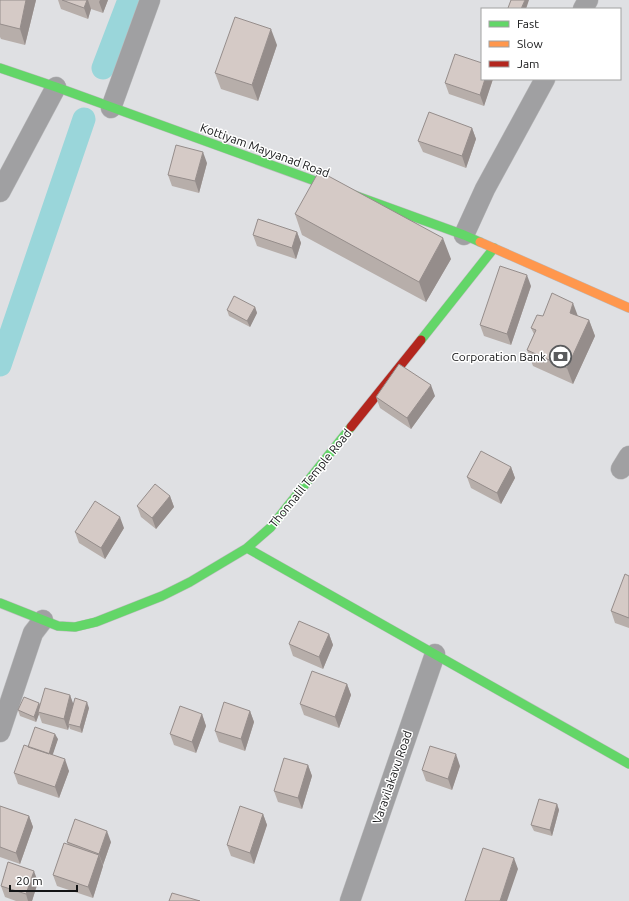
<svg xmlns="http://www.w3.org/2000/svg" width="629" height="901" font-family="Ubuntu,sans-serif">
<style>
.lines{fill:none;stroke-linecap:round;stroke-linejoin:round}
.canal{stroke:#9ad6da;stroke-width:23}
.street-casing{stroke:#bbbbbd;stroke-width:21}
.fast-casing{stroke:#bbbbbd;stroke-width:10}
.slow-casing{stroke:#bbbbbd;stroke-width:10}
.jam-casing{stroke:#bbbbbd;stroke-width:10}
.street{stroke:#a0a0a2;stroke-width:20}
.fast{stroke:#63d668;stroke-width:9}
.slow{stroke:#ff974d;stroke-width:9}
.jam{stroke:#b3261e;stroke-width:9}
.wall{fill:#b7aeaa}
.shaded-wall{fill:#958d8b}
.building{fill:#d5cac6;stroke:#958d8b}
.labels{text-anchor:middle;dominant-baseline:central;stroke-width:3;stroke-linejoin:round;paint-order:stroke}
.street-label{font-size:12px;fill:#131415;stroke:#fff}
.poi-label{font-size:12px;fill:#131415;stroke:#fff;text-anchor:end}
</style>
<rect width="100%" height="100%" fill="#dfe0e3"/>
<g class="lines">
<path class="canal" d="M 103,68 L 129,0
M 0,365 L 84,119"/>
<defs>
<path id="street" d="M 583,9 L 588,0
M 111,108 L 150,0
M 0,192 L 56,87
M 464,235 L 485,189 L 545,79
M 621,469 L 629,456
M 0,732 L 33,633 L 43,620
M 350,901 L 435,654"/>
<path id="fast" d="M 0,68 L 56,87 L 464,235 L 480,242
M 421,340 L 494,248
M 247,548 L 629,764
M 0,603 L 58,626 L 75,627 L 96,622 L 162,596 L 190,582 L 247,548 L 271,527 L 351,427"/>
<path id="slow" d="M 480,242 L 629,308"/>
<path id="jam" d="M 351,427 L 421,340"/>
</defs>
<use href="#street" class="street-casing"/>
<use href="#fast" class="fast-casing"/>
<use href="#slow" class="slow-casing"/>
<use href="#jam" class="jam-casing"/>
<use href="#street" class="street"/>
<use href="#fast" class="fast"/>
<use href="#slow" class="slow"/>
<use href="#jam" class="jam"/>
</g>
<path class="wall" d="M 0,0 L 36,0 L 25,45 L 1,39 L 0,37 Z
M 58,0 L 108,0 L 103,13 L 91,9 L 88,19 L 61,9 Z
M 277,45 L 258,101 L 221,89 L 215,73 Z
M 482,79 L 493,79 L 484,106 L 449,94 L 445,83 Z
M 472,128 L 476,139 L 466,168 L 423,152 L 418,141 Z
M 207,163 L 199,193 L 172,186 L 168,175 Z
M 295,214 L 451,259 L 426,302 L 302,235 Z
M 297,232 L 301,243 L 296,259 L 257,246 L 253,235 Z
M 531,286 L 511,345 L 484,336 L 480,325 Z
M 255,307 L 257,313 L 250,327 L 229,316 L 227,310 Z
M 543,316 L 578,316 L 589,320 L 595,336 L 573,384 L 533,366 L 527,350 L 534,334 L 531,328 Z
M 435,396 L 411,429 L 380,408 L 376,397 Z
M 511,467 L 515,478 L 501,504 L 471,488 L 467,477 Z
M 170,496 L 174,507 L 156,529 L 141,517 L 137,506 Z
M 124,528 L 105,559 L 79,543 L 75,532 Z
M 629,576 L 629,628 L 615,623 L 611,611 Z
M 329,634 L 333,645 L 323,669 L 293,656 L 289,644 Z
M 347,684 L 351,695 L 339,728 L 304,715 L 300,704 Z
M 70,695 L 73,704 L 89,708 L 82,733 L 70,729 L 69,726 L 68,730 L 42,723 L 39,714 L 36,722 L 20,716 L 18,710 L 39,703 L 40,705 Z
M 250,711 L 254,722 L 245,751 L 219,742 L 215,731 Z
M 202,714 L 206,726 L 196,753 L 174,745 L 170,734 Z
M 58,739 L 52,755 L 69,771 L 59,798 L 18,784 L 14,773 L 28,747 Z
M 308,765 L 312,776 L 302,809 L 278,802 L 274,791 Z
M 460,766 L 452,790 L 426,781 L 422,770 Z
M 557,804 L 559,810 L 552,836 L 534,831 L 531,825 Z
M 0,806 L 29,816 L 33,827 L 20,864 L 0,857 Z
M 263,814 L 267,825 L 254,864 L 231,856 L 227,845 Z
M 67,842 L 111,842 L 103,865 L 103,866 L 93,898 L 57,886 L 53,875 L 68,845 Z
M 38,882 L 32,901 L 16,901 L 5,897 L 1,886 Z"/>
<path class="shaded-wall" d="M 26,0 L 36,0 L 25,45 L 20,29 Z
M 87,0 L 88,0 L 91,9 L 88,19 L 84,8 Z
M 100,0 L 108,0 L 103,13 L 99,2 Z
M 525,0 L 529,0 L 526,9 L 521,9 Z
M 271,29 L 277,45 L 258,101 L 252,85 Z
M 485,79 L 493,79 L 484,106 L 480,95 Z
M 472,128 L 476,139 L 466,168 L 462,156 Z
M 203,152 L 207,163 L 199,193 L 195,181 Z
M 297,232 L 301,243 L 296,259 L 292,248 Z
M 443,238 L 451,259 L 426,302 L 419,282 Z
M 527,275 L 531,286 L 511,345 L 507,334 Z
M 573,303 L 579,319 L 570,313 Z
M 255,307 L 257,313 L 250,327 L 247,321 Z
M 589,320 L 595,336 L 573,384 L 567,368 Z
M 431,385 L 435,396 L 411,429 L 407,418 Z
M 511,467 L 515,478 L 501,504 L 497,493 Z
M 170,496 L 174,507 L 156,529 L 152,518 Z
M 120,517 L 124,528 L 105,559 L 101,548 Z
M 329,634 L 333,645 L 323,669 L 319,657 Z
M 347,684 L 351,695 L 339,728 L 335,717 Z
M 70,695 L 74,706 L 68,724 L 69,726 L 68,730 L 64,719 Z
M 87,702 L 89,708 L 82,733 L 80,727 Z
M 39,703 L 41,709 L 38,712 L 39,714 L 36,722 L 34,717 Z
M 250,711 L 254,722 L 245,751 L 241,739 Z
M 202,714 L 206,726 L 196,753 L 192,742 Z
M 55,734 L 58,739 L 51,760 L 49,754 Z
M 456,754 L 460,766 L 452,790 L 448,779 Z
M 65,759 L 69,771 L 59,798 L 55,787 Z
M 308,765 L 312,776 L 302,809 L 298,798 Z
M 557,804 L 559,810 L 552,836 L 550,830 Z
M 263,814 L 267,825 L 254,864 L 250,853 Z
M 29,816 L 33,827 L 20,864 L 16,853 Z
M 107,831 L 111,842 L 103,865 L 99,854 Z
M 99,855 L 103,866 L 93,898 L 88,887 Z
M 514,858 L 518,869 L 507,901 L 500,901 Z
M 34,871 L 38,882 L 32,901 L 28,901 L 26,894 Z"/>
<path class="building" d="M 0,0 L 26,0 L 20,29 L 0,24 Z
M 62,0 L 87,0 L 84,8 Z
M 511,0 L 525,0 L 521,9 L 511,9 L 508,8 Z
M 235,17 L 271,29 L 252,85 L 215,73 Z
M 455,54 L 482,63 L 482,79 L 485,79 L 480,95 L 445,83 Z
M 429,112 L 472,128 L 462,156 L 418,141 Z
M 176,145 L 203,152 L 195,181 L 168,175 Z
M 319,171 L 443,238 L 419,282 L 295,214 Z
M 258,219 L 297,232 L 292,248 L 253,235 Z
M 500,266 L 527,275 L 507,334 L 480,325 Z
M 552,293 L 573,303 L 570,313 L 589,320 L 567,368 L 527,350 L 536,330 L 531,328 L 537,315 L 543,316 Z
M 234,296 L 255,307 L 247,321 L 227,310 Z
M 399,364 L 431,385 L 407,418 L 376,397 Z
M 481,451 L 511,467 L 497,493 L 467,477 Z
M 155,484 L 170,496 L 152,518 L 137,506 Z
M 95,501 L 120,517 L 101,548 L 75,532 Z
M 625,574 L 629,576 L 629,618 L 611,611 Z
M 299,621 L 329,634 L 319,657 L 289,644 Z
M 312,671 L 347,684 L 335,717 L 300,704 Z
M 45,688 L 70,695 L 64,719 L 38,712 Z
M 24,697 L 39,703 L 34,717 L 18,710 Z
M 75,698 L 87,702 L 80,727 L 68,724 Z
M 224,702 L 250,711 L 241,739 L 215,731 Z
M 180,706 L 202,714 L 192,742 L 170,734 Z
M 35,727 L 55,734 L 49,754 L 28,747 Z
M 24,745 L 65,759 L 55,787 L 14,773 Z
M 430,746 L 456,754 L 448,779 L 422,770 Z
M 284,758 L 308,765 L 298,798 L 274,791 Z
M 539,799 L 557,804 L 550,830 L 531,825 Z
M 0,806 L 29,816 L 16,853 L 0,847 Z
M 240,806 L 263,814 L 250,853 L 227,845 Z
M 75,819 L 107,831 L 99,854 L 67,842 Z
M 64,843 L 99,855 L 88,887 L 53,875 Z
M 483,848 L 514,858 L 500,901 L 465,901 Z
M 8,862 L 34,871 L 26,894 L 1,886 Z
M 172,893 L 200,901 L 169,901 Z"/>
<defs>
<symbol id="bank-ring" viewBox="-11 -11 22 22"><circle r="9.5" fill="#fff" stroke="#5a5b5d" stroke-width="1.5"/><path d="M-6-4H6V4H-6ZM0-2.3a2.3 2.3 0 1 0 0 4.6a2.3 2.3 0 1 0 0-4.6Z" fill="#5a5b5d"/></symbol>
</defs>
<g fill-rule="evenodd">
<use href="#bank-ring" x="548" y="344" width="25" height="25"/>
</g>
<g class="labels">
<g class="street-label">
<text transform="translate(265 150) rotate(20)">Kottiyam Mayyanad Road</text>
<text transform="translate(310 478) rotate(-51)">Thonnalil Temple Road</text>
<text transform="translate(392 777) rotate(-71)">Varavilakavu Road</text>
</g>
<g class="poi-label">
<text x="546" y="356">Corporation Bank</text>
</g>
</g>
<rect x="481" y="8" width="140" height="72" fill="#ffffff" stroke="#a1a1a1"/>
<rect x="489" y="21" width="20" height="6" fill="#63d668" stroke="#a1a1a1"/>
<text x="517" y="28" font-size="12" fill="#131415">Fast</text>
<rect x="489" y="41" width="20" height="6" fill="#ff974d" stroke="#a1a1a1"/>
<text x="517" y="48" font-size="12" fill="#131415">Slow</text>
<rect x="489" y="61" width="20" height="6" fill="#b3261e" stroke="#a1a1a1"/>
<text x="517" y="68" font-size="12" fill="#131415">Jam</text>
<path d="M10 885v6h67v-6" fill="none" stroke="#131415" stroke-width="2"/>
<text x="16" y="885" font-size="12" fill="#131415" stroke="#ffffff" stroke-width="3" paint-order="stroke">20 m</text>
</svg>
